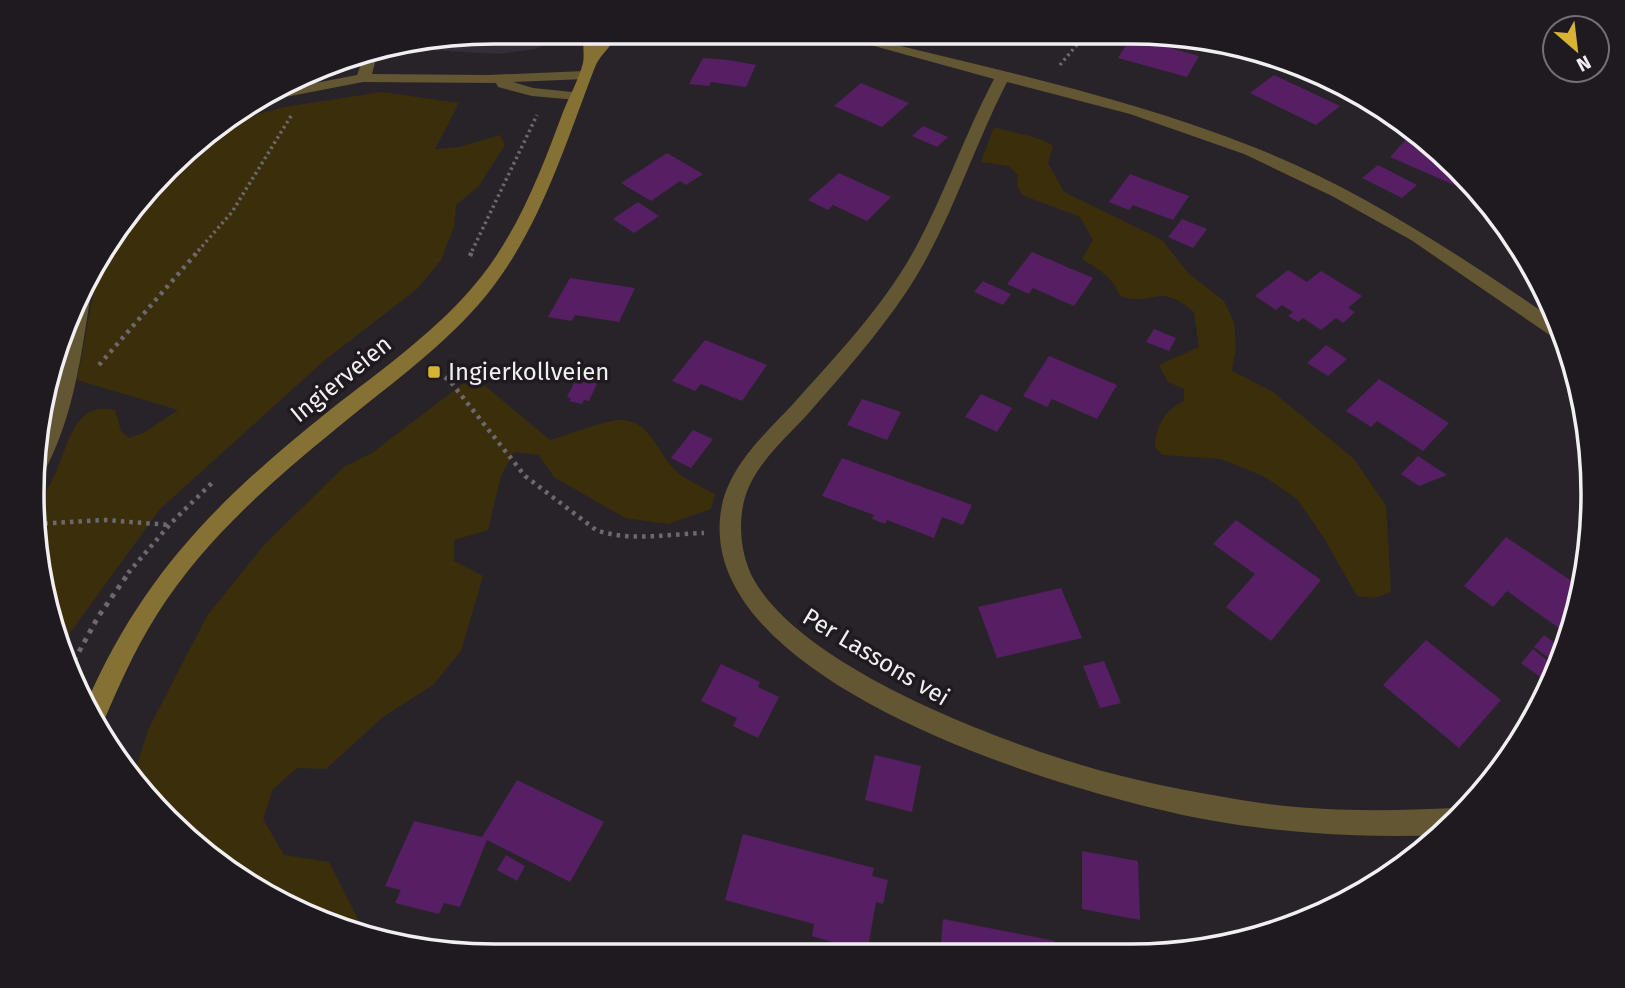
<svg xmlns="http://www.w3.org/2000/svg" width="1625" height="988" font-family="'Fira Sans',sans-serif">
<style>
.built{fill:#352d37}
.green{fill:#3b2f0b}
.building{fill:#561f63}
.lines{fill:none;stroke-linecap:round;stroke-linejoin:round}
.path-far2{stroke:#6c686d;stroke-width:3.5;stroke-dasharray:2.5 3.5;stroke-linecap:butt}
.path-far1{stroke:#6c686d;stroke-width:4.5;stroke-dasharray:3.5 5;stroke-linecap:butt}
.path{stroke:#6c686d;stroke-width:5;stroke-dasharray:4.5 6;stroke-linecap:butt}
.minor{fill:#635632;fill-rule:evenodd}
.secondary{fill:#867134;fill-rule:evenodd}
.poi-dot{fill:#d9b334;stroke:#1e1a1f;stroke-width:2.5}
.labels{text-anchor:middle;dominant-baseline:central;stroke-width:7;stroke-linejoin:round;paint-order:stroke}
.poi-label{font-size:24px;fill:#f2eff2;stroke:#1e1a1f;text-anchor:start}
.street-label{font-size:24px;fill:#f2eff2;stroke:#1e1a1f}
.rim{fill:none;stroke:#f2eff2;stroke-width:3.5}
</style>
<rect width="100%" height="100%" fill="#282329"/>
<path class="built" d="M 494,32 L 551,32 L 545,44 L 536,49 L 498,54 L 427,50 L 411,45 Z"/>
<path class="green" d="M 382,92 L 459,103 L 435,149 L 459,147 L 500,135 L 505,145 L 478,187 L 456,205 L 454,227 L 441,260 L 417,289 L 326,359 L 160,509 L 59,648 L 33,504 C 39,498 46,491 51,483 C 68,453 70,400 115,410 L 121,431 L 129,438 L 145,432 L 178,410 L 77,380 L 101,254 L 110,237 L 212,127 L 284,107 Z
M 994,127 C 1011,133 1041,136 1053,146 L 1048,163 L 1064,192 L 1162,240 L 1189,274 L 1224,301 L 1234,322 L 1236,348 L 1232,371 L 1273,392 L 1354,459 L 1386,506 L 1391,592 L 1375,598 L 1357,596 L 1324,538 L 1297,499 L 1265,477 L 1221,459 L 1163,455 L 1155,447 C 1156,425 1165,410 1184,401 L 1184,389 L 1168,382 L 1159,365 L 1199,347 L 1194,312 C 1156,280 1155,308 1120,296 C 1113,277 1098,269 1082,259 L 1093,240 L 1080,217 L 1022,195 L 1017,185 L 1018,175 L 1009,166 L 981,162 Z
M 473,376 L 550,440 C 568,435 603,421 619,420 C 651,419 657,454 677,472 C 688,481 702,487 715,494 L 711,509 L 668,524 L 625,518 L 554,477 L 539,455 L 514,452 L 501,476 L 488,530 L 454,540 L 454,561 L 483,576 L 461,651 L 433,685 L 383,717 L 326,769 L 297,768 L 273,789 L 263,819 L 284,855 L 329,862 L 366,935 L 317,921 L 213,861 L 133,777 L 148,730 L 207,616 L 264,545 L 344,467 L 372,453 Z"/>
<path class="building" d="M 963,34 L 988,34 L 990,35 L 978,42 Z
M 1131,37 L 1199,56 L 1187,77 L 1118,58 Z
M 703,58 L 728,60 L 756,65 L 746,87 L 711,82 L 709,86 L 689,84 Z
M 1274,75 L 1340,106 L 1316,125 L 1250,93 Z
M 861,83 L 909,103 L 882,127 L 834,106 Z
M 923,126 L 948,137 L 937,147 L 912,136 Z
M 1409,136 L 1432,146 L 1473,184 L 1468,191 L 1390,157 Z
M 667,153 L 703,174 L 686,185 L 680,181 L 651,201 L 621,183 Z
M 1378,165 L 1417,185 L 1402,198 L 1362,178 Z
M 839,173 L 891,197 L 867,221 L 833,205 L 828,210 L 808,200 Z
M 1130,174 L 1189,196 L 1173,220 L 1133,205 L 1129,210 L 1109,202 Z
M 638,202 L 659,216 L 634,233 L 613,219 Z
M 1182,219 L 1207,229 L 1193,248 L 1168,237 Z
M 1032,252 L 1093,278 L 1074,306 L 1033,288 L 1029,294 L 1007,284 Z
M 1288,270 L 1307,282 L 1321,271 L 1362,296 L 1348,308 L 1355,312 L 1343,323 L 1336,318 L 1321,330 L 1303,318 L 1298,322 L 1288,316 L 1293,312 L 1282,305 L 1276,310 L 1255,296 Z
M 570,278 L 635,288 L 619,322 L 575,315 L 572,321 L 548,317 Z
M 983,281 L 1011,294 L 1003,305 L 974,292 Z
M 1154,329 L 1176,338 L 1169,351 L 1146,342 Z
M 705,340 L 767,365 L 742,401 L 701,384 L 695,391 L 672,381 Z
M 1326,345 L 1347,359 L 1328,376 L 1307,363 Z
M 1049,356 L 1117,385 L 1097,419 L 1052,399 L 1047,407 L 1023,396 Z
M 580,371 L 601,375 L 589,401 L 584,400 L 582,404 L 569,401 L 571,398 L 567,397 Z
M 1379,379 L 1449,423 L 1423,451 L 1377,421 L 1371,427 L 1346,411 Z
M 981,394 L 1012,408 L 997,432 L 965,417 Z
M 862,399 L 901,412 L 887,440 L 847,425 Z
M 693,430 L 713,439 L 691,468 L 671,458 Z
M 1418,456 L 1447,475 L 1419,486 L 1401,474 Z
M 842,458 L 972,505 L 963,525 L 942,517 L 934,538 L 887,520 L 885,524 L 872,519 L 874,515 L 822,496 Z
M 1236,520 L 1321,580 L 1271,641 L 1226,607 L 1255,574 L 1213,544 Z
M 1506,537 L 1582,588 L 1578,610 L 1563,631 L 1507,591 L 1493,607 L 1464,586 Z
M 1061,588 L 1082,638 L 997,658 L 978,607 Z
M 1544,635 L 1564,650 L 1558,665 L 1534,647 Z
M 1426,640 L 1501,700 L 1459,748 L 1383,685 Z
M 1533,649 L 1557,668 L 1551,685 L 1521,663 Z
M 1104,661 L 1121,703 L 1100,708 L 1083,666 Z
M 721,664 L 760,682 L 758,687 L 779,697 L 758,738 L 733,726 L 737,718 L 701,701 Z
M 875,755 L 921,766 L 912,812 L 865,800 Z
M 517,780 L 604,822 L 570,882 L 487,840 L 460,907 L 444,903 L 439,914 L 395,903 L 401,890 L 385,886 L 414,821 L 482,837 Z
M 743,834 L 874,868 L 872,876 L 888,880 L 883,904 L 876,902 L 868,947 L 849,942 L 849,947 L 812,936 L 814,924 L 725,900 Z
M 1082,851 L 1138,861 L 1140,920 L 1082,909 Z
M 506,855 L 525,866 L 517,881 L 497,870 Z
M 943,919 L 1055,941 L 1054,955 L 940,955 Z"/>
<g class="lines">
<path class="path-far2" d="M 1060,65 L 1085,35
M 198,251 L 232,212 L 291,116
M 472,251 L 537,115"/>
<path class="path-far1" d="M 470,256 L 473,249
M 99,365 L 200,249
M 438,372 L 450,381 L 525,476 L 596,530 C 629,542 669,534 704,533
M 36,524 L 105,520 L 170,525
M 128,573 L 172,522 L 215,480"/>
<path class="path" d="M 69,670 L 98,617 L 130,571"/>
<path class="minor" d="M 827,33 L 852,34 C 987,68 1126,96 1256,148 C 1365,191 1461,257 1558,322 L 1567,341 L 1557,340 L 1411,240 L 1332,196 L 1244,154 L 1130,114 L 1007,82 C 971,152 949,229 905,294 C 876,337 841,376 807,415 C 784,440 753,466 744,501 C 738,527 741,556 754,580 C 805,670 1005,744 1102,771 C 1154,785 1208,795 1261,803 C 1325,812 1391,811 1456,808 L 1464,811 L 1443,835 C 1364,838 1287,834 1209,820 C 1080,797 685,684 722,505 C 731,464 766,433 793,404 C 837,355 884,306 916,247 C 945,193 965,134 994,79 Z
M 378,51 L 372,74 L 488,75 L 585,71 L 592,75 L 585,79 L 513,82 L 533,88 L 582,93 L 584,96 L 582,99 L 577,100 L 532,96 L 498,87 L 496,83 L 363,82 L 270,100 L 265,99 L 284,89 L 357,75 L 365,53 Z
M 85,287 L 91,293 C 81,356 74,417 43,474 L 36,476 L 41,439 L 57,383 L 68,321 Z"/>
<path class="secondary" d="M 586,32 L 600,32 L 596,46 L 604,32 L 618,32 C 613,46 600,54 595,67 C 563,150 538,236 479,304 C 436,353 381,391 331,433 C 266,486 201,544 156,616 C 134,651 118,688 102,725 L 98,727 L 86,704 C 143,573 220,498 330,410 C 382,369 439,330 481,277 C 519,229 542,169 563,112 C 569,97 579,79 583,63 C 585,52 581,43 586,32 Z"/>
</g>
<rect class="poi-dot" x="427" y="365" width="14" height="14" rx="3.5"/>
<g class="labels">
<g class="poi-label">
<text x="448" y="372">Ingierkollveien</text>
</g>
<g class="street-label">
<text transform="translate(341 379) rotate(-39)">Ingierveien</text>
<text transform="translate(876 657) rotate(31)">Per Lassons vei</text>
</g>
</g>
<path d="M0 0H1625V988H0ZM494 44H1131A450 450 0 0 1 1581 494V494A450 450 0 0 1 1131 944H494A450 450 0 0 1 44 494V494A450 450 0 0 1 494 44Z" fill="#1e1a1f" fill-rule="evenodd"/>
<path class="rim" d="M494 44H1131A450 450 0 0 1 1581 494V494A450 450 0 0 1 1131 944H494A450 450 0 0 1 44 494V494A450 450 0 0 1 494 44Z"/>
<g transform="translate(1576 49) rotate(152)"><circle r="33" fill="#1e1a1f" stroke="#736f73" stroke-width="2"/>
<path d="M0-5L12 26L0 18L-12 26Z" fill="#d9b334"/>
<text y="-10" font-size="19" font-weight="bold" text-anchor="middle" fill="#f2eff2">N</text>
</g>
</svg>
